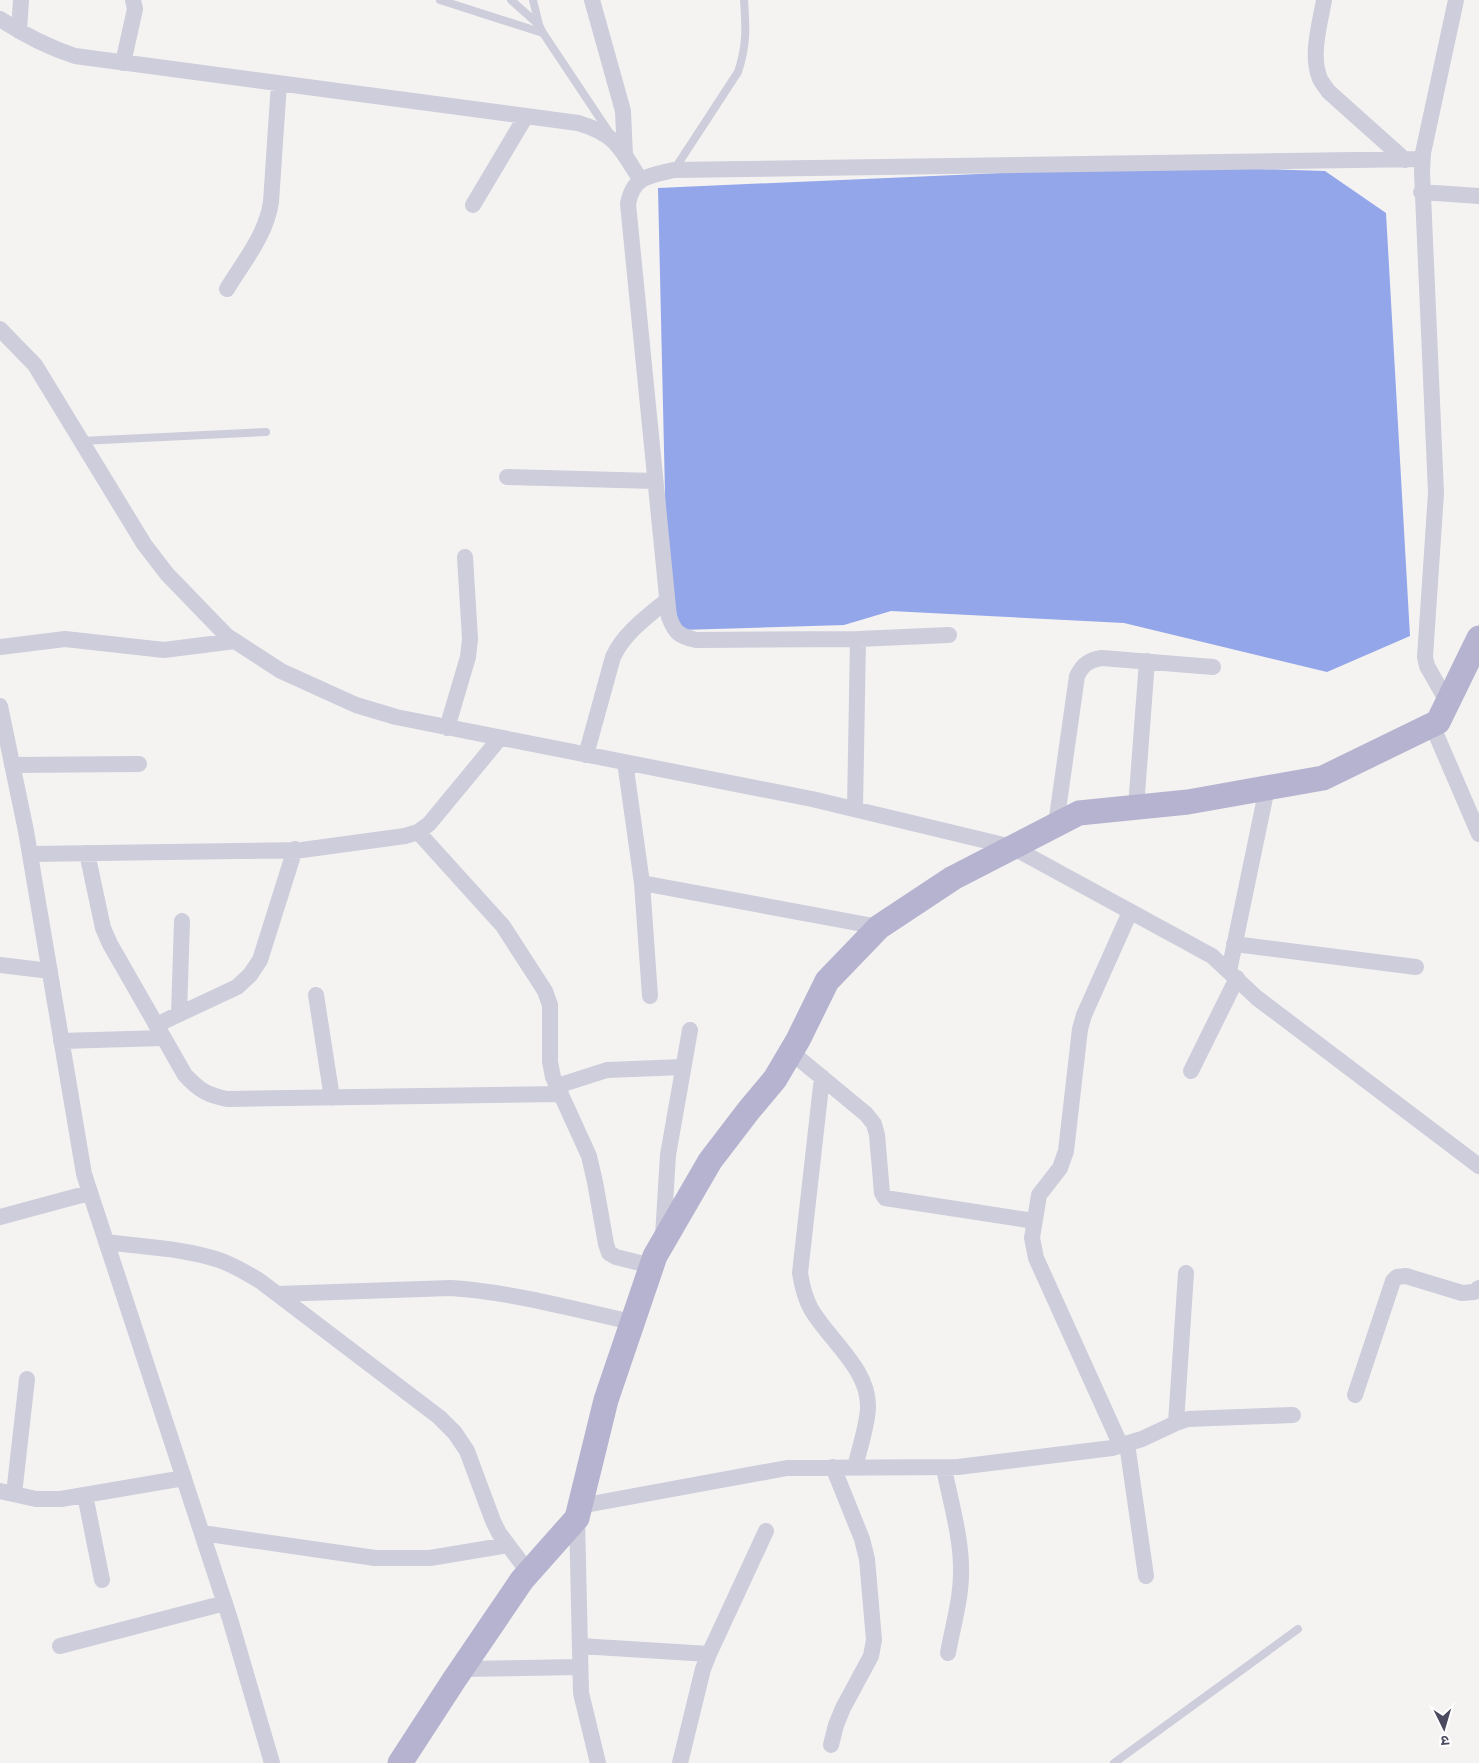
<svg xmlns="http://www.w3.org/2000/svg" width="1479" height="1763" font-family="Quicksand,'Noto Sans Devanagari',sans-serif">
<style>
.water{fill:#93a6e9}
.lines{fill:none;stroke-linecap:round;stroke-linejoin:round}
.lane{stroke:#cdcddb;stroke-width:8}
.street{stroke:#cdcddb;stroke-width:16}
.primary{stroke:#b5b3cf;stroke-width:25}
</style>
<rect width="100%" height="100%" fill="#f4f3f2"/>
<path class="water" d="M 1161,166 L 1325,171 L 1386,213 L 1410,636 L 1327,672 L 1124,623 L 891,611 L 844,625 L 681,630 L 667,580 L 658,188 Z"/>
<g class="lines">
<path class="lane" d="M 440,0 L 543,33
M 511,0 L 539,25
M 533,0 L 539,25 L 543,33 L 609,132
M 674,170 L 738,72 C 747,45 746,28 744,0
M 81,441 L 266,432
M 1114,1763 L 1298,1629"/>
<path class="street" d="M 592,0 L 623,111 L 625,156
M 1324,0 C 1320,24 1310,55 1320,79 C 1322,83 1326,88 1329,92 L 1405,160
M 0,19 C 24,35 47,47 75,56 L 578,123 C 616,134 620,148 640,179
M 19,31 L 21,0
M 123,63 L 135,9 L 133,0
M 1421,192 L 1479,196
M 473,205 L 526,116
M 227,289 C 244,261 266,235 271,202 L 279,83
M 0,329 L 35,365 L 144,544 L 167,574 L 227,636 L 281,671 L 356,705 L 396,717 L 812,799 L 1012,847 L 1212,956 L 1257,998 L 1479,1166
M 507,477 L 655,481
M 949,635 L 858,639 L 696,640 C 679,636 675,633 669,617 L 628,204 C 633,176 649,176 674,170 L 1422,159
M 0,647 L 65,639 L 164,650 L 235,641
M 1448,703 L 1427,666 L 1425,657 L 1436,493 L 1422,172 L 1423,153 L 1456,0
M 0,706 L 26,831 L 84,1174 L 230,1619 L 272,1763
M 1432,725 L 1479,834
M 447,728 L 468,657 L 470,639 L 465,557
M 586,755 L 613,657 C 624,633 647,617 667,600
M 625,762 L 642,883 L 650,996
M 12,765 L 139,764
M 1136,807 L 1147,661
M 855,809 L 858,639
M 1056,824 L 1077,676 C 1083,664 1089,660 1102,658 L 1213,667
M 418,832 L 503,926 L 545,991 L 550,1005 L 550,1062 L 553,1077 L 589,1156 L 595,1182 L 606,1244 L 609,1253 L 616,1257 L 652,1266
M 87,853 L 103,928 L 110,944 L 185,1075 C 199,1090 207,1095 227,1099 L 561,1094
M 30,854 L 302,850 L 405,836 L 418,832 L 429,824 L 500,738
M 642,883 L 879,927
M 1234,944 L 1416,967
M 0,965 L 50,971
M 1229,971 L 1267,788
M 316,995 L 332,1098
M 179,1014 L 182,921
M 156,1025 L 237,987 L 250,975 L 260,960 L 295,849
M 61,1041 L 164,1038
M 791,1052 L 866,1114 L 874,1124 L 877,1135 L 882,1193 L 885,1198 L 1034,1221
M 1191,1071 L 1237,978
M 822,1077 L 800,1273 C 802,1286 805,1298 811,1309 C 829,1340 869,1369 868,1407 C 868,1423 859,1450 855,1467
M 557,1086 L 607,1070 L 683,1067
M 0,1217 L 89,1193
M 663,1236 L 668,1155 L 690,1030
M 106,1242 C 143,1247 183,1248 219,1260 C 234,1265 247,1273 260,1281 L 439,1417 L 455,1433 L 467,1451 L 493,1521 L 499,1533 L 529,1573
M 277,1294 L 451,1288 C 512,1292 572,1309 632,1322
M 1355,1395 L 1393,1281 L 1397,1277 L 1406,1276 L 1462,1293 L 1474,1292 L 1479,1288
M 1176,1423 L 1186,1273
M 1127,1444 L 1146,1576
M 1121,1446 L 1036,1258 L 1032,1238 L 1039,1195 L 1060,1168 L 1066,1151 L 1080,1029 L 1084,1015 L 1130,912
M 944,1468 C 950,1500 961,1536 961,1568 C 962,1596 953,1625 948,1653
M 0,1491 L 36,1499 L 61,1499 L 184,1478
M 14,1494 L 27,1379
M 85,1495 L 102,1580
M 580,1506 L 787,1468 L 958,1467 L 1112,1448 L 1142,1439 L 1176,1423 L 1188,1419 L 1293,1415
M 577,1518 L 581,1693 L 598,1763
M 202,1533 L 375,1558 L 430,1558 L 508,1545
M 60,1646 L 225,1603
M 580,1646 L 709,1654
M 461,1669 L 580,1667
M 831,1745 L 836,1725 L 843,1708 L 871,1656 L 874,1640 L 867,1559 L 862,1539 L 833,1467
M 680,1763 L 703,1669 L 709,1654 L 766,1531"/>
<path class="primary" d="M 400,1763 L 454,1680 L 522,1580 L 577,1518 L 606,1400 L 655,1256 L 710,1161 L 749,1110 L 775,1079 L 798,1040 L 827,981 L 879,927 L 953,878 L 1079,813 L 1188,802 L 1323,778 L 1438,722 L 1479,638"/>
</g>
<g transform="translate(1444 1728) rotate(175)" stroke="#ffffff" stroke-width="4" paint-order="stroke">
<path d="M0-4L9 19L0 12L-9 19Z" fill="#4b4a5f"/>
<text y="-8" font-size="14" font-weight="bold" text-anchor="middle" fill="#4b4a5f">उ</text>
</g>
</svg>
